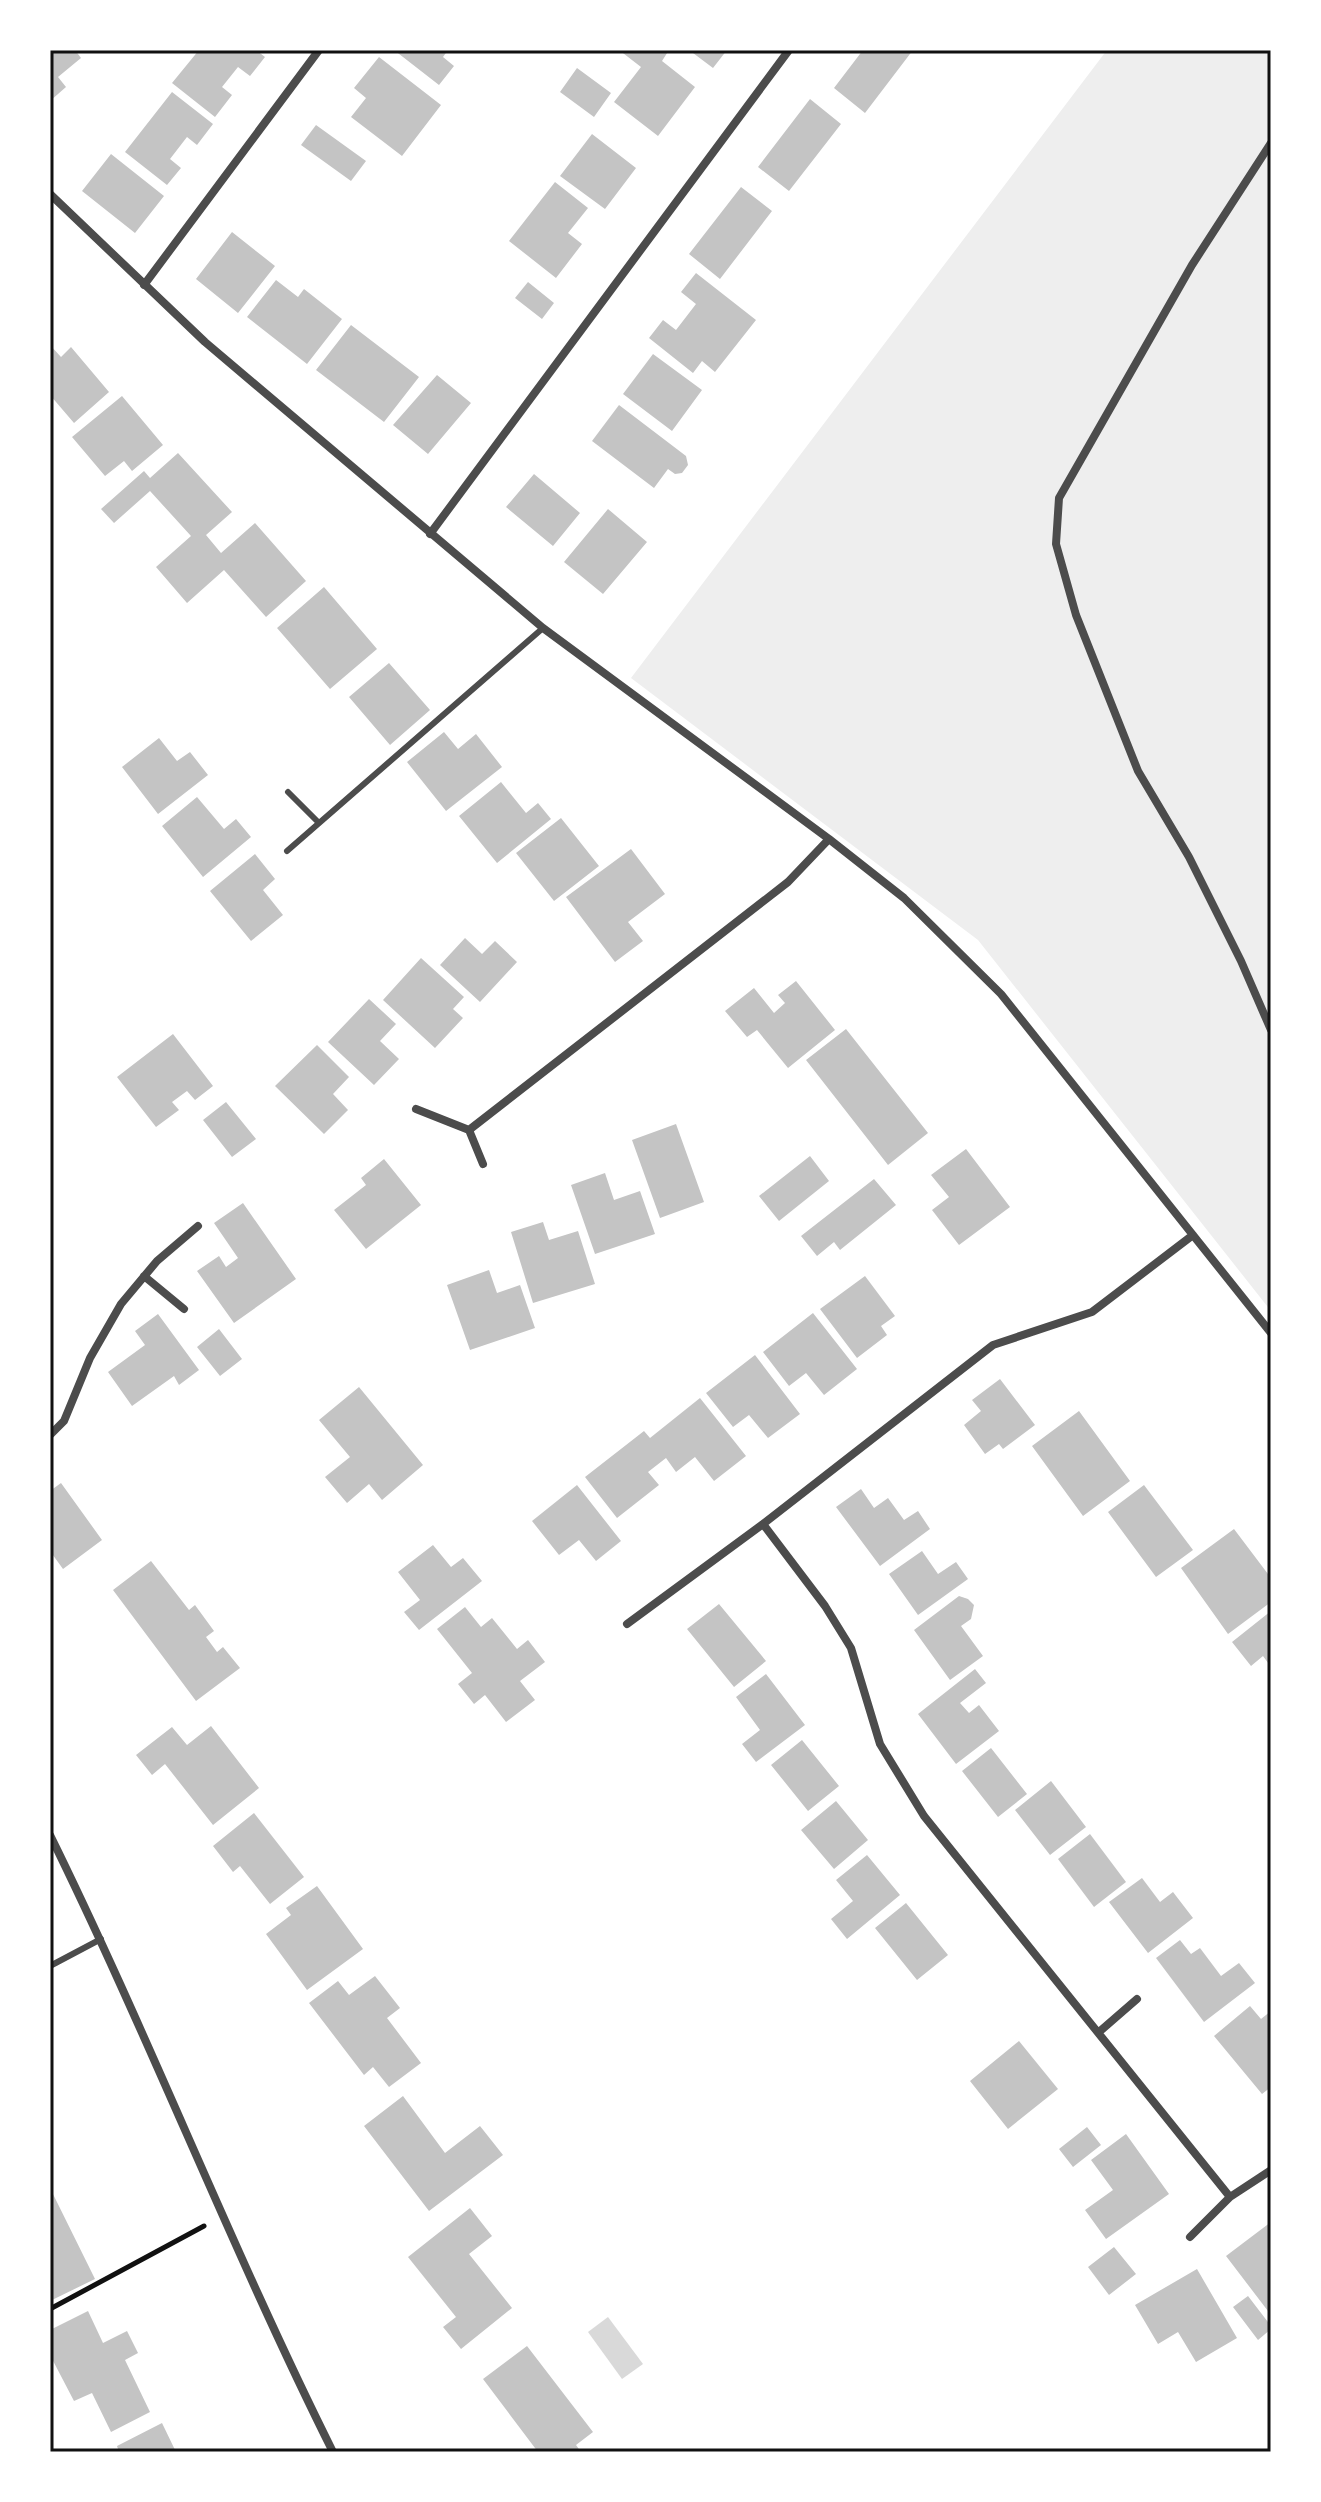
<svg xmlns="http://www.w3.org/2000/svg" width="1321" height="2502" font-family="'PT Sans Narrow',sans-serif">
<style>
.green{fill:#eee}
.water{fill:#d9d9d9}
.building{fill:#c4c4c4}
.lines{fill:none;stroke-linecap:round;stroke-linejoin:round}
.path{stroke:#111;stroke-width:5}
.service{stroke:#4c4c4c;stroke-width:6}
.minor{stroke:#4c4c4c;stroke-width:8}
.neatline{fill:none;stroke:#111;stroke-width:3}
</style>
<rect width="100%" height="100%" fill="#fff"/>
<path class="green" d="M 1107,50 L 1271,50 L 1271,1311 L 978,940 L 631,678 Z"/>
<path class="water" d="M 608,2317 L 643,2364 L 622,2379 L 588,2332 Z"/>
<path class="building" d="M 50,50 L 75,50 L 81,58 L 58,77 L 66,87 L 50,101 Z
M 199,50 L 256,50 L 265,57 L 250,76 L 238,67 L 222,87 L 232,95 L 215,117 L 172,83 Z
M 394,50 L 448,50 L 443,57 L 454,66 L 439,85 Z
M 619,50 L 669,50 L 662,61 L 695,87 L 658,136 L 614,102 L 641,67 Z
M 689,50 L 727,50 L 713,68 Z
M 863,50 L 913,50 L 865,113 L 834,88 Z
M 379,57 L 441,105 L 402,156 L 351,117 L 366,98 L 354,88 Z
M 577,68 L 611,93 L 594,117 L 560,92 Z
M 172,92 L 213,124 L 197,145 L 187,137 L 170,159 L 181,168 L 167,185 L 125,152 Z
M 810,99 L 841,124 L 789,191 L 758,167 Z
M 316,125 L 366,161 L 351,181 L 301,145 Z
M 592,134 L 636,168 L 605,209 L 560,176 Z
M 111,154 L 164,196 L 135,233 L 82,191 Z
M 555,182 L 588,208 L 568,233 L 582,244 L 556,278 L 509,241 Z
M 741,187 L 772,211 L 720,279 L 689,254 Z
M 232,232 L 275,266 L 238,313 L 196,279 Z
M 696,273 L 756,320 L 715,372 L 702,361 L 693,373 L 649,338 L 663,320 L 676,330 L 696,304 L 681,292 Z
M 276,280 L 298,297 L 304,289 L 342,319 L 307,364 L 247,317 Z
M 528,282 L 554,303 L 542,319 L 515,298 Z
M 351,325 L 419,377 L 384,422 L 316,370 Z
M 50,345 L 61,357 L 71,347 L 109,392 L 74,423 L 50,395 Z
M 653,354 L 702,390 L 672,431 L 623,394 Z
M 437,375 L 471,403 L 428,454 L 393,425 Z
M 122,396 L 163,445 L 132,471 L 124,461 L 105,476 L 72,437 Z
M 619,405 L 686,456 L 688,465 L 682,473 L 675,474 L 668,469 L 654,488 L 592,441 Z
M 178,453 L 232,512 L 206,535 L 221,553 L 255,523 L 306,581 L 266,617 L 224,570 L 187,603 L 156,567 L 191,536 L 150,491 L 114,523 L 101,509 L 144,471 L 150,478 Z
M 534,474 L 580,513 L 553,546 L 506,507 Z
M 608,509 L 647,542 L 603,594 L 564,562 Z
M 324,587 L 377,649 L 330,689 L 277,628 Z
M 389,663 L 430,710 L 390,745 L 349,697 Z
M 444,732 L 458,749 L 476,734 L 502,767 L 446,811 L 407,762 Z
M 159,738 L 177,761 L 190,752 L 208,775 L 158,814 L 122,767 Z
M 501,782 L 526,813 L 538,803 L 551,819 L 497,863 L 459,816 Z
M 197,797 L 224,829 L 236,819 L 251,837 L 203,877 L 162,826 Z
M 561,818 L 599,866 L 554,901 L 516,853 Z
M 631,849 L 665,894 L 628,922 L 643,941 L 615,962 L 566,897 Z
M 255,854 L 275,879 L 263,890 L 283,915 L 251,941 L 210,891 Z
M 465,938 L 482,954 L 495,941 L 517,962 L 480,1002 L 440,965 Z
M 421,958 L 464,997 L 453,1009 L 463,1018 L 435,1048 L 383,1000 Z
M 796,981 L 835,1030 L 788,1068 L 757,1030 L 747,1037 L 725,1011 L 754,988 L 774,1013 L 785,1003 L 778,995 Z
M 369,999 L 396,1024 L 380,1041 L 399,1059 L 374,1085 L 328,1042 Z
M 846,1029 L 928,1133 L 888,1165 L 806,1060 Z
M 173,1034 L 213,1086 L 195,1100 L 187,1091 L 172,1102 L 179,1110 L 156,1127 L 117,1077 Z
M 317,1045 L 349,1077 L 333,1094 L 348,1110 L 324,1134 L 275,1086 Z
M 226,1102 L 256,1139 L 232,1157 L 203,1120 Z
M 676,1124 L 704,1202 L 660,1218 L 632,1140 Z
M 966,1149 L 1010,1207 L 959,1245 L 932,1210 L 949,1197 L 931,1175 Z
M 810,1156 L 829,1181 L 779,1221 L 759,1196 Z
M 384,1159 L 421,1205 L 366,1249 L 334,1210 L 366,1185 L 361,1178 Z
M 605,1173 L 614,1200 L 640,1191 L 655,1234 L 595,1254 L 571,1185 Z
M 874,1179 L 896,1205 L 840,1250 L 834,1242 L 817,1256 L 801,1236 Z
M 243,1203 L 296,1279 L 234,1323 L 197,1271 L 219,1256 L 226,1267 L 238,1258 L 214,1223 Z
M 543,1222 L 549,1240 L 578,1231 L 595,1284 L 533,1303 L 511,1232 Z
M 489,1270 L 497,1293 L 520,1285 L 535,1328 L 470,1350 L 447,1285 Z
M 865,1276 L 895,1316 L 881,1326 L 887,1335 L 857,1358 L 820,1309 Z
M 813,1313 L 857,1369 L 824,1395 L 806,1373 L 789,1386 L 763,1352 Z
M 158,1314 L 199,1370 L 179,1385 L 174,1376 L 132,1406 L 108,1372 L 145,1345 L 135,1331 Z
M 219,1329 L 242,1359 L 220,1376 L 197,1347 Z
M 755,1355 L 800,1414 L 768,1438 L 749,1415 L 733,1427 L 706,1393 Z
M 1000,1379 L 1035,1425 L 1003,1449 L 999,1444 L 985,1454 L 964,1425 L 981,1411 L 972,1400 Z
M 359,1387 L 423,1465 L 382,1500 L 369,1484 L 347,1503 L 325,1477 L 350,1457 L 319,1420 Z
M 700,1398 L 746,1456 L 714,1481 L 695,1457 L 676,1472 L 666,1458 L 648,1472 L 659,1485 L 617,1518 L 585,1477 L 644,1431 L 650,1438 Z
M 1079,1411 L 1130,1481 L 1083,1516 L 1032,1446 Z
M 61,1483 L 102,1540 L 63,1569 L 50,1551 L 50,1491 Z
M 577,1485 L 621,1541 L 596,1561 L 579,1540 L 559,1555 L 532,1521 Z
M 1144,1485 L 1193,1550 L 1156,1577 L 1108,1512 Z
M 861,1489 L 874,1508 L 888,1498 L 904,1520 L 918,1511 L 930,1529 L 880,1566 L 836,1507 Z
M 1234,1529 L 1271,1578 L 1271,1602 L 1228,1634 L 1181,1568 Z
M 433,1545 L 451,1567 L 463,1558 L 482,1581 L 419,1630 L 404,1612 L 420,1600 L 398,1572 Z
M 922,1551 L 938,1574 L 956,1562 L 968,1579 L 918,1615 L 889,1574 Z
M 151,1561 L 189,1610 L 195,1605 L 214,1631 L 206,1637 L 217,1652 L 223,1647 L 240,1668 L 196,1701 L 113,1590 Z
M 959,1596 L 968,1599 L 974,1605 L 971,1619 L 961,1626 L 983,1656 L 950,1680 L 914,1630 Z
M 719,1604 L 766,1661 L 734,1687 L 687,1629 Z
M 465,1607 L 481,1627 L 492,1618 L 517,1649 L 528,1640 L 545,1662 L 520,1681 L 535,1700 L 506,1722 L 485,1695 L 474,1704 L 458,1684 L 472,1673 L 437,1629 Z
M 1271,1611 L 1271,1667 L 1263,1656 L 1251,1666 L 1232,1642 Z
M 975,1669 L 986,1683 L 960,1703 L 969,1713 L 979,1705 L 999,1731 L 956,1764 L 918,1714 Z
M 766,1674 L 805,1725 L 756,1762 L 742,1744 L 760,1730 L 736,1697 Z
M 211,1726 L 259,1788 L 213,1825 L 165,1764 L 152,1775 L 136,1755 L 172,1727 L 187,1745 Z
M 802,1740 L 839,1786 L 808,1811 L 771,1765 Z
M 991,1748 L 1027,1794 L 998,1817 L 962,1771 Z
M 1051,1781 L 1086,1827 L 1050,1855 L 1015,1810 Z
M 836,1801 L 868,1840 L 834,1869 L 801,1830 Z
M 254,1813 L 304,1877 L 270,1904 L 240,1866 L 233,1872 L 213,1846 Z
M 1090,1834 L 1126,1882 L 1094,1907 L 1058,1859 Z
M 867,1855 L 900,1895 L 847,1939 L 831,1919 L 853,1901 L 836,1880 Z
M 1142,1878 L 1160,1902 L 1173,1892 L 1193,1918 L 1148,1953 L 1109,1902 Z
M 317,1886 L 363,1949 L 307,1990 L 266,1934 L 291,1915 L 286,1908 Z
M 906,1903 L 948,1955 L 917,1980 L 875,1928 Z
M 1180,1940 L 1191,1954 L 1200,1948 L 1221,1976 L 1239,1963 L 1255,1983 L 1204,2022 L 1156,1958 Z
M 375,1976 L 400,2008 L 387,2018 L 421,2063 L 389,2087 L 373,2067 L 364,2075 L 309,2003 L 338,1981 L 349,1995 Z
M 1250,2006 L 1261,2019 L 1271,2011 L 1271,2087 L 1262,2094 L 1214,2036 Z
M 1019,2041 L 1058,2089 L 1008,2129 L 970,2081 Z
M 403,2096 L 445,2153 L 480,2126 L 503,2155 L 429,2211 L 364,2126 Z
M 1087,2127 L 1101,2145 L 1073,2167 L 1059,2149 Z
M 1126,2134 L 1169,2194 L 1106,2239 L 1085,2210 L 1113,2190 L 1091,2160 Z
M 50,2188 L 95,2279 L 50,2301 Z
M 470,2208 L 492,2236 L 469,2254 L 512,2308 L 461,2349 L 443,2327 L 456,2317 L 408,2257 Z
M 1271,2222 L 1271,2315 L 1226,2256 Z
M 1114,2247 L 1136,2274 L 1109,2295 L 1088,2267 Z
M 1197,2269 L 1237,2338 L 1196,2362 L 1178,2332 L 1158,2344 L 1135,2305 Z
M 1248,2296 L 1271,2326 L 1271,2329 L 1258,2340 L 1233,2307 Z
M 88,2311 L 103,2343 L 127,2331 L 138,2353 L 125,2360 L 150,2412 L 111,2432 L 92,2393 L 74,2401 L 50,2355 L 50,2330 Z
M 527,2346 L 593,2432 L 576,2445 L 581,2452 L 538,2452 L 483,2379 Z
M 162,2423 L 176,2452 L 119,2452 L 117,2446 Z"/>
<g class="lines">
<path class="path" d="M 50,2309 L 204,2226"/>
<path class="service" d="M 288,792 L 319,823
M 287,851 L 543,628
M 50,1966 L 101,1939"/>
<path class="minor" d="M 1271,143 L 1192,265 L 1059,498 L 1056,544 L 1076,615 L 1138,771 L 1189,857 L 1241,961 L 1271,1030
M 50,194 L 205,342 L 543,628 L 829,839 L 904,898 L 1001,994 L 1271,1333
M 144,285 L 319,50
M 430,534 L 789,50
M 416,1109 L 469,1130 L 483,1164
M 469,1130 L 788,882 L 829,839
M 144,1276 L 184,1309
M 50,1435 L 64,1421 L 90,1358 L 121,1304 L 157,1261 L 198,1226
M 763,1524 L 825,1606 L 851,1648 L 880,1744 L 924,1816 L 1230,2197
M 627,1624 L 763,1524 L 993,1345 L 1092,1312 L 1193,1235
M 50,1835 C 150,2038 232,2250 333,2452
M 1099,2032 L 1137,1999
M 1190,2237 L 1230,2197 L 1271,2170"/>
</g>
<rect width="1321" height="2502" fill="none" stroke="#ffffff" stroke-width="104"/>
<rect x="52" y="52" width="1217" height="2398" class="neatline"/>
</svg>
